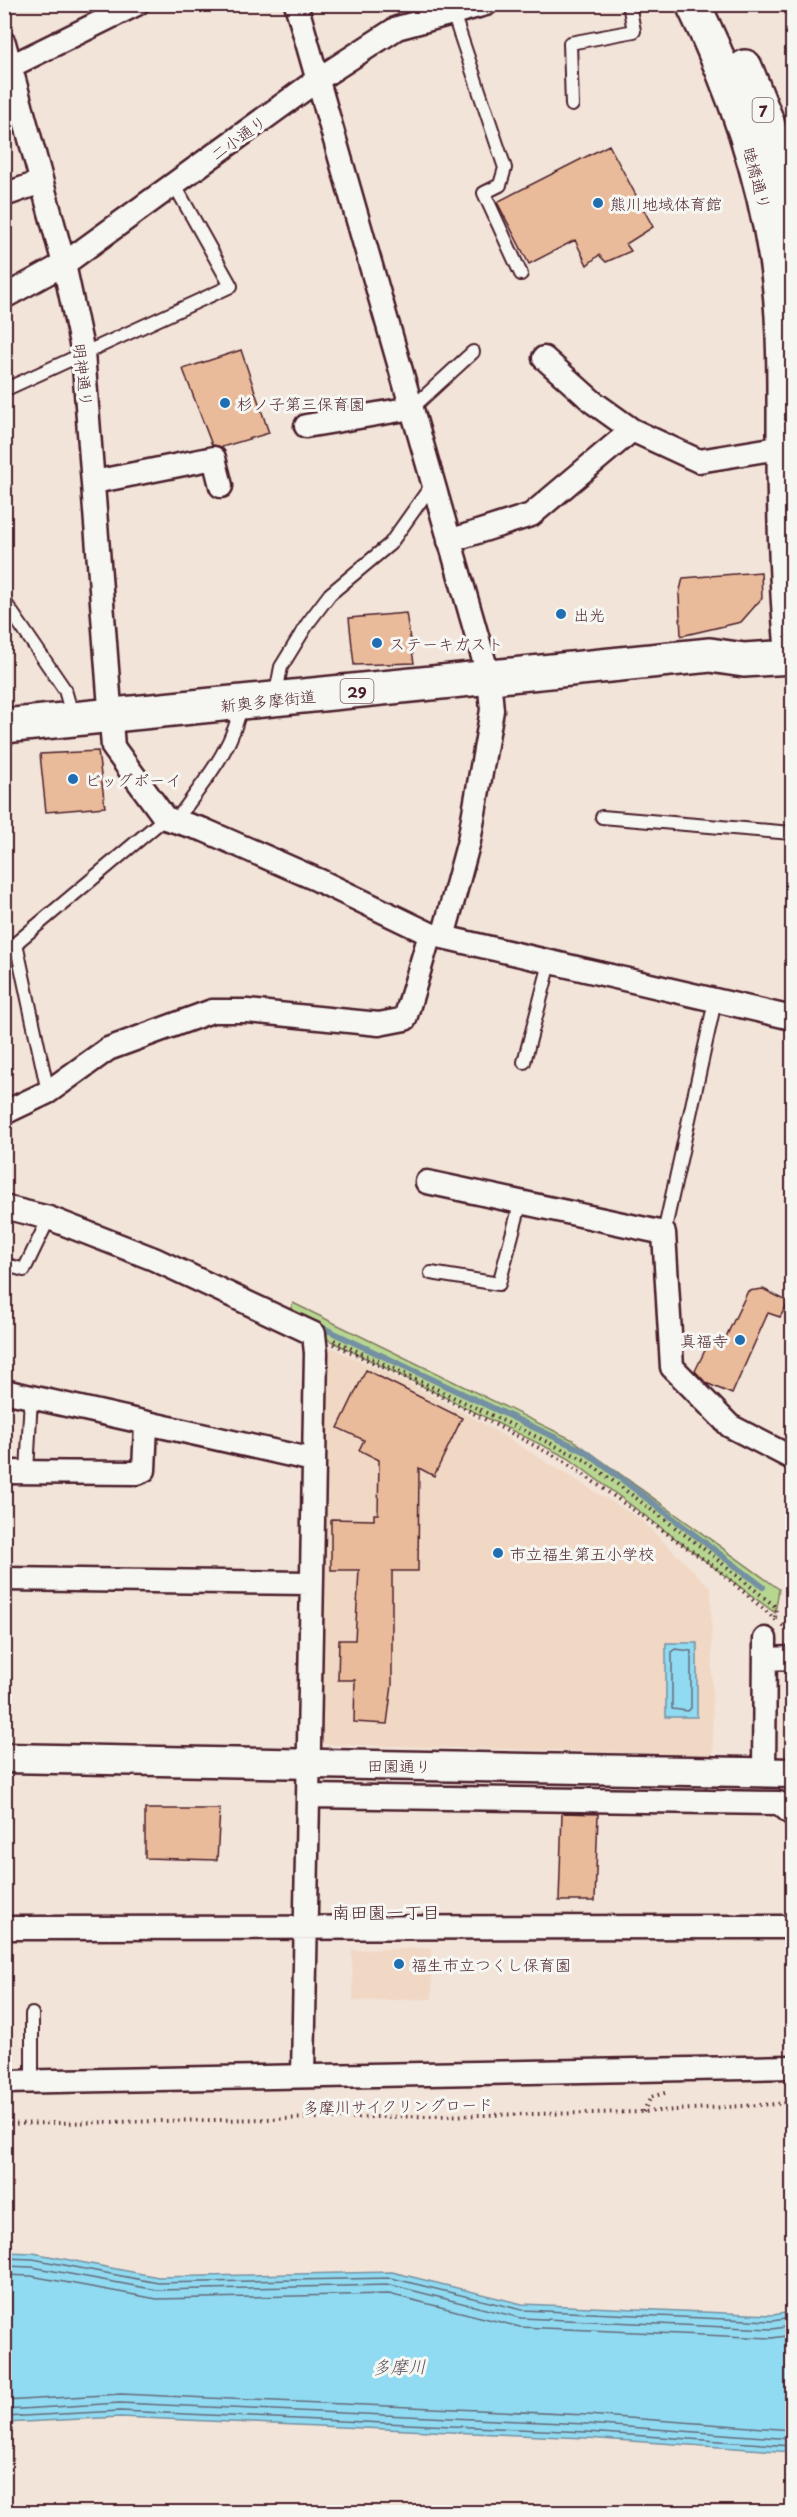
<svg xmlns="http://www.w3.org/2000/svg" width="797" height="2517" font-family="'Playpen Sans','Klee One',sans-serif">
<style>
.built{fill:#f0d8c5}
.green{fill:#b7d791;stroke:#807b5e;stroke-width:1.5}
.water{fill:#90dbf1;stroke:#7490a2;stroke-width:1.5}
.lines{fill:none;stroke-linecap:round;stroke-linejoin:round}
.shore{stroke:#666a7a;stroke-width:1.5}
.stream{stroke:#7490a2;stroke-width:6}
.building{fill:#eabb9a;stroke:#4a1f2b;stroke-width:1.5}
.service-casing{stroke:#4a1f2b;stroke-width:16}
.minor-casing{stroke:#4a1f2b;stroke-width:27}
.tertiary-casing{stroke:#4a1f2b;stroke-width:33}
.primary-casing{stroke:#4a1f2b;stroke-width:38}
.path{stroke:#4a1f2b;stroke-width:4;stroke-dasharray:1.5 4.5;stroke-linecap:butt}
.service{stroke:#f6f6f2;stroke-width:12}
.minor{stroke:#f6f6f2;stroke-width:22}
.tertiary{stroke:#f6f6f2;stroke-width:28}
.primary{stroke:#f6f6f2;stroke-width:33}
.poi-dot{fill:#1f6fb2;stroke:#f6f6f2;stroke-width:2}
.labels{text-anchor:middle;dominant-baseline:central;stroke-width:6;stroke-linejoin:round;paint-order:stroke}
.shield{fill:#f6f6f2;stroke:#7e6067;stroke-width:1.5}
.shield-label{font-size:15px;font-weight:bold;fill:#4a1f2b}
.street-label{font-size:16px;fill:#4a1f2b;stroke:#f6f6f2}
.poi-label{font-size:16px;fill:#4a1f2b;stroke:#f6f6f2;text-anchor:start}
.neighbourhood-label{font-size:18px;fill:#4a1f2b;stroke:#f6f6f2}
.water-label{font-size:18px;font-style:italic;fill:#5c4e5c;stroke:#f6f6f2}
</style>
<rect width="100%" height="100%" fill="#f2e4d8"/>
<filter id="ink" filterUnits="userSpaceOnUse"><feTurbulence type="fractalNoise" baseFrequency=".0167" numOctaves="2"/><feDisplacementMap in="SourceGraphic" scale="12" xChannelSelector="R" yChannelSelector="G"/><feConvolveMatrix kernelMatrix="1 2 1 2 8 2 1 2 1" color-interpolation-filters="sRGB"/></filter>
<g filter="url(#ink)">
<path class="built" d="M 324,1344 L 412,1385 L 484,1424 L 640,1519 L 711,1588 L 713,1755 L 317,1744 Z
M 431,1948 L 432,1999 L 353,2001 L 352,1950 Z"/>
<path class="green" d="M 293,1303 L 573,1440 L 779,1589 L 775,1613 L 568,1458 L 286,1319 Z"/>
<path class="water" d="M 666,1643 L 697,1643 L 697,1717 L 666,1717 Z
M 5,2252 L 33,2253 L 158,2277 L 392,2272 L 522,2304 L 773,2315 L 792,2312 L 792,2452 L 586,2438 L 120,2417 L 5,2423 Z"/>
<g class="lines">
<path class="shore" d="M 675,1649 L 691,1651 L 691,1708 L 688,1711 L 672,1709 L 672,1652 Z
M 4,2258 L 33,2259 L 158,2283 L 391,2278 L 522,2310 L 772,2321 L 792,2318
M 4,2266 L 32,2267 L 157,2290 L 391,2285 L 521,2318 L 772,2329 L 792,2326
M 4,2275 L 31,2276 L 157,2299 L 389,2294 L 520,2327 L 772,2338 L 792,2335
M 4,2401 L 121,2394 L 587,2415 L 792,2430
M 4,2410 L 120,2403 L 586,2424 L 792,2439
M 4,2417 L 120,2411 L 586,2432 L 792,2446"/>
<path class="stream" d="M 317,1325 L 586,1452 L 763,1587"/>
</g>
<path class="building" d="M 609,145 L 653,227 L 626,244 L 631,251 L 606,262 L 599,255 L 587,265 L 575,240 L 529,264 L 497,202 Z
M 241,350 L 269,433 L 222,447 L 212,445 L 183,369 Z
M 761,572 L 762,598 L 741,622 L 681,636 L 679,594 L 683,578 Z
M 406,613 L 414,663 L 354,665 L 349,618 Z
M 98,751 L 105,807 L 46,812 L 40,754 Z
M 763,1289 L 789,1302 L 780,1317 L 768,1313 L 732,1394 L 706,1383 L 695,1371 L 711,1338 L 723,1343 L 748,1291 Z
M 366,1370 L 462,1418 L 434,1476 L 419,1468 L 418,1571 L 392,1571 L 392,1685 L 387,1724 L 354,1722 L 355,1680 L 338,1680 L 339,1640 L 355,1640 L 359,1570 L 331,1570 L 331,1519 L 374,1520 L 374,1514 L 378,1514 L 379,1460 L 359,1450 L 364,1440 L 338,1428 Z
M 145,1809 L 220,1809 L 217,1860 L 145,1858 Z
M 562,1813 L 598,1814 L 595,1901 L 559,1901 Z"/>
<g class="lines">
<defs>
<path id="service" d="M 453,13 L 505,168 L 500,185 L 484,193 L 521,274
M 572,105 L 570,43 L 634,31 L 629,4
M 4,390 L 231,286 L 174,184
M 412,408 L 473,352
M 4,601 L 65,690 L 73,718
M 275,698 L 281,667 L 308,623 L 330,594 L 390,544 L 434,482
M 602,817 L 792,833
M 175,822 C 201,785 234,749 241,704
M 16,943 L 48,1092
M 4,946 L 16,943 L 165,818
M 524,1062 L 550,963
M 664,1233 L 715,1001
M 4,1264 L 24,1270 L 49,1218
M 431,1273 L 499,1284 L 521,1201
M 27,1472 L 31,1397
M 32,2081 L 32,2014"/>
<path id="minor" d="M 296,4 L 489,678 L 492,710 L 469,841 L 443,937
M 4,43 L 64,264 L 83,353 L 113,747 L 165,818 L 204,830 L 318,880 L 430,934 L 792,1018
M 11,66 L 137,4
M 4,195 L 41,182
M 4,297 L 64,264 L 317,80 L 397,28 L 486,4
M 544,358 L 593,402 L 632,430 L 699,461 L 784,447
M 306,426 L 412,408
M 94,482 L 214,458 L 221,486
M 449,541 L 531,515 L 632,430
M 4,1113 L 48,1092 L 108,1049 L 212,1011 L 247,1011 L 379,1024 L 405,1019 L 430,934
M 427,1182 L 664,1233 L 672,1367 L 730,1426 L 792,1458
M 4,1207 L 49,1218 L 154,1259 L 314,1334 L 316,1353 L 303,2076
M 4,1391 L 313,1460
M 4,1472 L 138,1473 L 144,1470 L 146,1425
M 4,1579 L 310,1583
M 765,1659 L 792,1658
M 764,1773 L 765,1639
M 309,1796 L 779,1803 L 792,1814
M 4,1928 L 792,1927
M 4,2082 L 792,2067"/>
<path id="tertiary" d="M 4,1758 L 792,1773"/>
<path id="primary" d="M 693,4 C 736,92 767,184 779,281 C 785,335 784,390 784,445 C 784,513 786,582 792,649
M 745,67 L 767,122 L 792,221
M 4,726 L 710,655 L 744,660 L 792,657"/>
</defs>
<use href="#service" class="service-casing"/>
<use href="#minor" class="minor-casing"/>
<use href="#tertiary" class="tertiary-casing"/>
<use href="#primary" class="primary-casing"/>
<path class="path" d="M 334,1340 L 585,1460 L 708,1552 L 776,1607 L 775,1619
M 334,1344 L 418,1384 L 564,1461 L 716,1568 L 776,1620
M 782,1625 L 792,1634
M 643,2112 L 651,2097 L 668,2092
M 4,2124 L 643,2112 L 792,2103"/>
<use href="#service" class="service"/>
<use href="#minor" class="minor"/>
<use href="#tertiary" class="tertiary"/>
<use href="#primary" class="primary"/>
</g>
</g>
<g class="poi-dot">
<circle cx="598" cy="203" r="6"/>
<circle cx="225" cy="403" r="6"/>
<circle cx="561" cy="614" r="6"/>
<circle cx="377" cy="643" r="6"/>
<circle cx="73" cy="779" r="6"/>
<circle cx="740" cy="1340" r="6"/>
<circle cx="498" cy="1553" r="6"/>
<circle cx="399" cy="1964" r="6"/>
</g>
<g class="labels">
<g class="shield">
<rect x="752.5" y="98" width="21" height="24" rx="4.5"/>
<rect x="340.5" y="679" width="33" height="24" rx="4.5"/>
</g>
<g class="shield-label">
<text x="763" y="110">7</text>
<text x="357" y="691">29</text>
</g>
<g class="street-label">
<text transform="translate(238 137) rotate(-36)">二小通り</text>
<text transform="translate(758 178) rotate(75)">睦橋通り</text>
<text transform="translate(84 375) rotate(83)">明神通り</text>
<text transform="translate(268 700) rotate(-6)">新奥多摩街道</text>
<text transform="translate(399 1765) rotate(1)">田園通り</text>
<text transform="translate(398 2105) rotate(-1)">多摩川サイクリングロード</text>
</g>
<g class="poi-label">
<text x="610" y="203">熊川地域体育館</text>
<text x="237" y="403">杉ノ子第三保育園</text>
<text x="573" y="614">出光</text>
<text x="389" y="643">ステーキガスト</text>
<text x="85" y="779">ビッグボーイ</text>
<text x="728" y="1340" text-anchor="end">真福寺</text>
<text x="510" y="1553">市立福生第五小学校</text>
<text x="411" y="1964">福生市立つくし保育園</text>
</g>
<g class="neighbourhood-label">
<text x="386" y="1911">南田園一丁目</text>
</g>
<g class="water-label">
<text transform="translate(399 2366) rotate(-1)">多摩川</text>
</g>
</g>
<rect width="797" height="2517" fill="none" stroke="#f6f6f2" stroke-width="24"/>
<rect x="12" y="12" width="773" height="2493" fill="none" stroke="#4a1f2b" stroke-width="2" filter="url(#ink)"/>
</svg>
